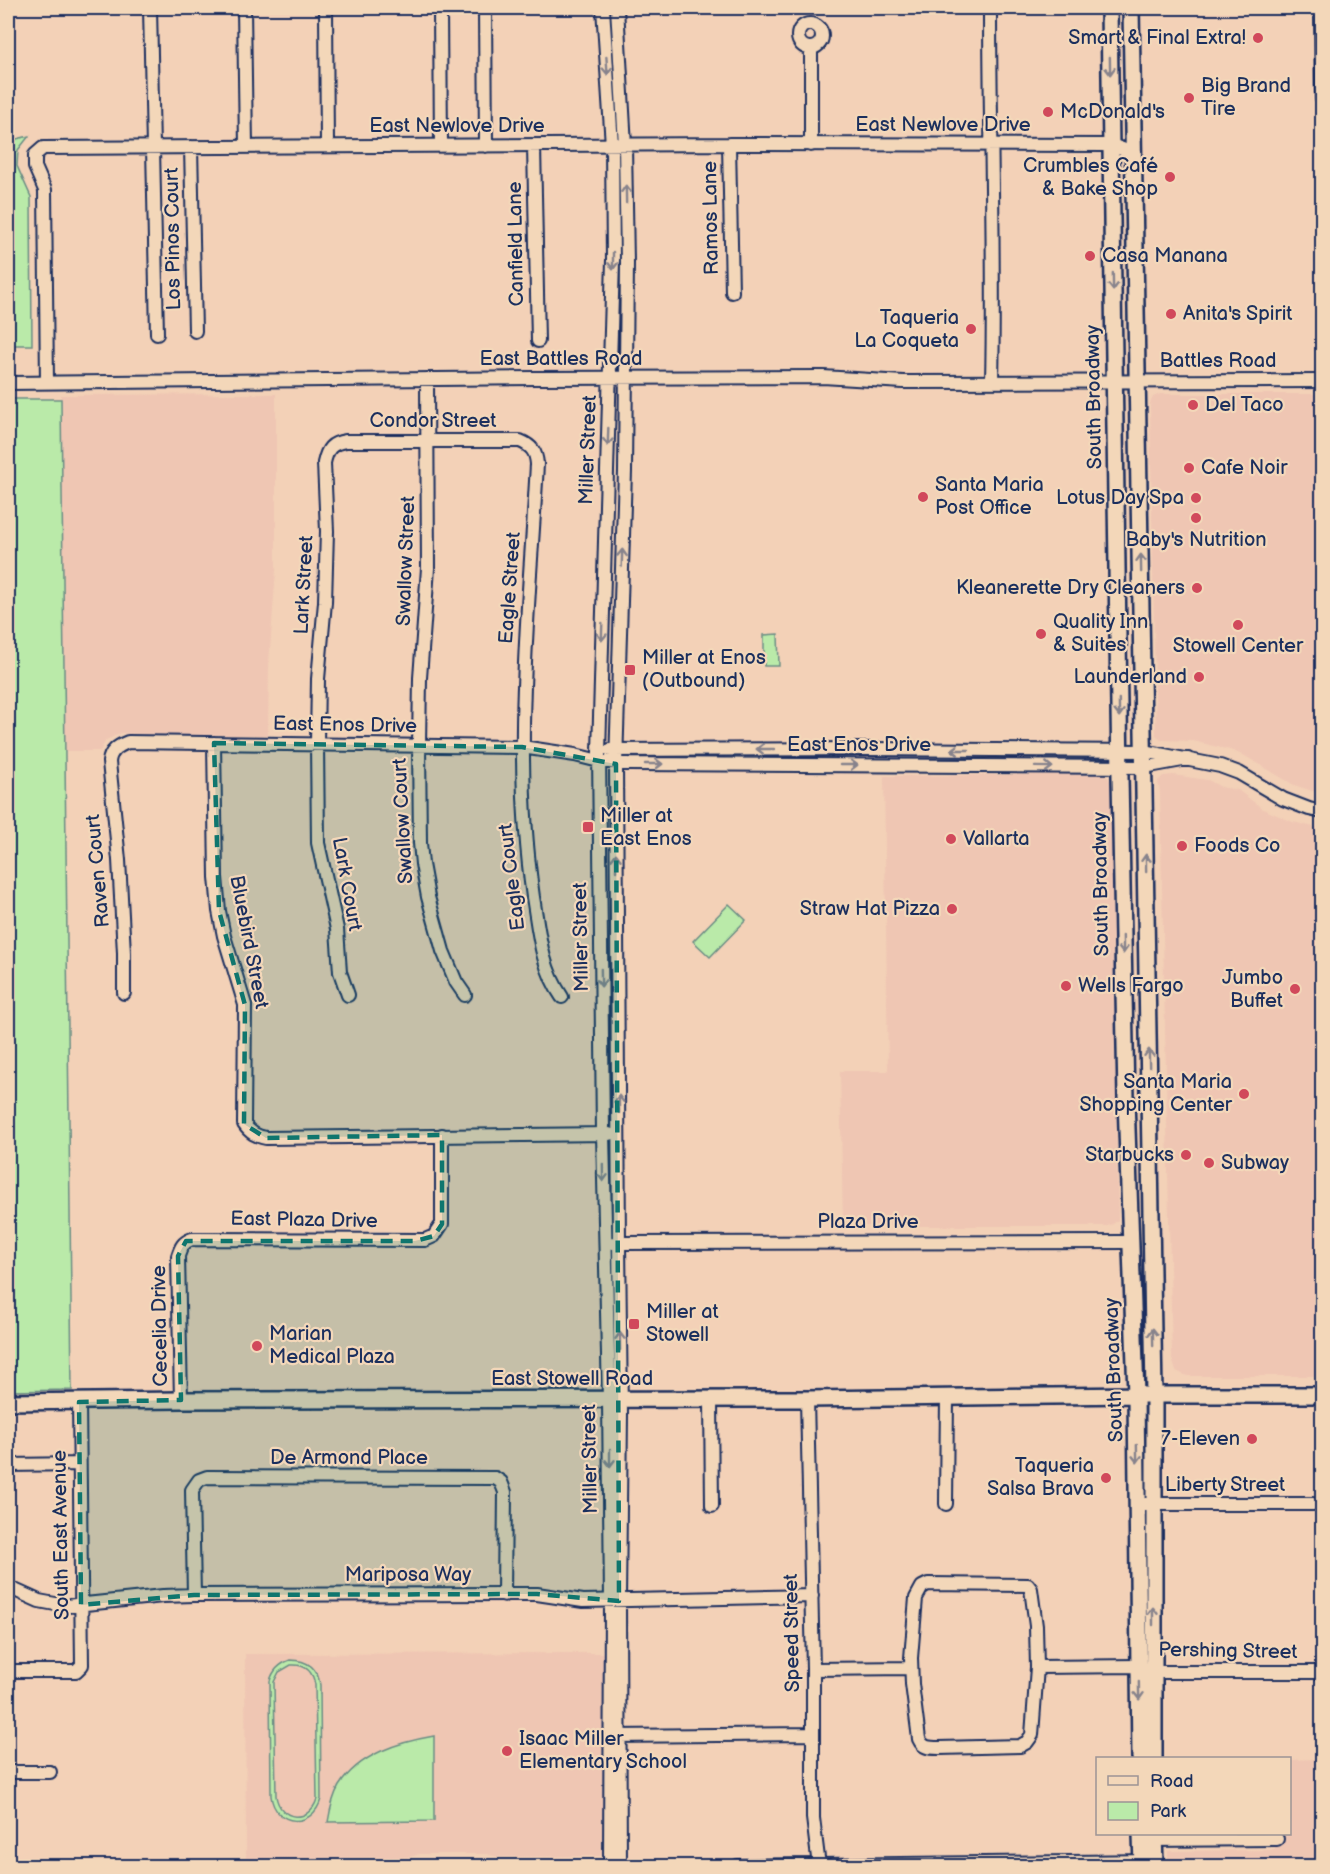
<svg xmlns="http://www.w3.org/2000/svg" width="1330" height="1874" font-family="'Balsamiq Sans',sans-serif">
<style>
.built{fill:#efc6b3}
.green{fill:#baeaa9;stroke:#6a8c84;stroke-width:1.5;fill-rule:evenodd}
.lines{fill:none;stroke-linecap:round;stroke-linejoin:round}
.minor-casing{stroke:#1b2f5e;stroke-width:16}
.major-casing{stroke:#1b2f5e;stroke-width:20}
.minor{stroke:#f3d7b9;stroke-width:12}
.major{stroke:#f3d7b9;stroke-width:15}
.oneway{stroke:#87838c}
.marked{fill:#0f766e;fill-opacity:0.2;stroke:#0f766e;stroke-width:4.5;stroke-dasharray:12 8;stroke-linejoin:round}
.poi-dot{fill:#d1495b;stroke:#f3d7b9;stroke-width:2}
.labels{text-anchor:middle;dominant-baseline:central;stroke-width:4.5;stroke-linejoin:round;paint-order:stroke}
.poi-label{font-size:20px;fill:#1b2f5e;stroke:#f3d7b9;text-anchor:start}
.street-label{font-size:20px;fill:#1b2f5e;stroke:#f3d7b9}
</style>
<rect width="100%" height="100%" fill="#f3d1b7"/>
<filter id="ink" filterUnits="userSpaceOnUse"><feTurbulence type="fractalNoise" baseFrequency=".0167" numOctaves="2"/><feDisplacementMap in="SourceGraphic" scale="12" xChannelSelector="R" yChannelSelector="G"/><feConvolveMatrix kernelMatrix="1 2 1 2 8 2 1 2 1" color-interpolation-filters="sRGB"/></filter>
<g filter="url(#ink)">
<path class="built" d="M 276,394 L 276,570 L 269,663 L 268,735 L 143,735 L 121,733 L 106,740 L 100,751 L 65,751 L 61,395 Z
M 1160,394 L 1322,394 L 1322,794 L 1294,785 L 1245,756 L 1230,750 L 1193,741 L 1161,740 L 1156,735 L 1150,403 L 1153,397 Z
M 1099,774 L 1109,778 L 1111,784 L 1118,1220 L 1113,1224 L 1107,1226 L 843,1226 L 840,1071 L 888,1071 L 884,776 Z
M 1173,775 L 1208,780 L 1221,787 L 1238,790 L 1263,809 L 1293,822 L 1322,829 L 1322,1376 L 1187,1376 L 1176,1371 L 1172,1359 L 1160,792 L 1158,781 L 1163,776 Z
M 1316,1409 L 1322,1409 L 1322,1866 L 1168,1866 L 1168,1851 L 1275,1850 L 1275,1834 L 1290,1834 L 1290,1760 L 1319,1759 Z
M 604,1653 L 604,1853 L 600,1856 L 498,1857 L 487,1854 L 419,1854 L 410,1857 L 246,1859 L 245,1654 Z"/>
<path class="green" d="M 29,136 L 18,150 L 17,166 L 31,197 L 32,345 L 8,345 L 8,141 Z
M 8,399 L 61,399 L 72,1390 L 8,1391 Z
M 778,634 L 779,666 L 764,666 L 764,635 Z
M 729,904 L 746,920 L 710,957 L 693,941 Z
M 290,1660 C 307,1660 318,1668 320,1685 L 321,1799 C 313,1829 275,1827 271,1796 L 270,1681 C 273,1670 279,1664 290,1660 ZM 291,1665 C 305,1664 313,1671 315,1685 L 317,1799 C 309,1824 280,1821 276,1796 L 274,1682 L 279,1672 Z
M 434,1736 L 434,1821 L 328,1822 C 330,1810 333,1796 339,1786 C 359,1754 399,1742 434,1736 Z"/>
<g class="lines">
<defs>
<path id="minor" d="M 150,8 L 157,334
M 244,8 L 246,147
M 326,8 L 327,146
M 440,8 L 441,146
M 485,8 L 486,146
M 603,8 L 612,145 L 613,260 L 599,752 L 603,1134 L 609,1400 L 611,1601 L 610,1866
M 617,8 L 625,145 L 627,263 L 625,471 L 616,764 L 619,1243 L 621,1414 L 619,1601 L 620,1866
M 990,8 C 990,132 995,257 992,381
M 1321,8 L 1322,99
M798 36a12 12 0 1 1 24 0a12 12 0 1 1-24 0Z
M 811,49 L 811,145
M 729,144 L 732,292
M 534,146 L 538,341
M 191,147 L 195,331
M 427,379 L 428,568 L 420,678 L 419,745 L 420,843 L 422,864 L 428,897 L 443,951 L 456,982 L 465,995
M 8,383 L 537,378 L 823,377 L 903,382 L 1322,381
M 47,383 L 45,190 L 35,167 L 35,155 L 43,148 L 729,144 L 1111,145 L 1133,153
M 214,743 L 216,877 L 219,911 L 224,936 L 245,1005 L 244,1124 C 250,1133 256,1136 266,1138 L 609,1134
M 610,750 L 867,749 L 1144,751 L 1220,766 L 1239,773 L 1283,799 L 1309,809 L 1322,812
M 124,993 L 124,953 L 119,860 L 109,762 C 110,751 118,746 128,742 L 522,747 L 575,755 L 599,761 L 628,764 L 1144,767 L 1188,759
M 348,995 L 340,972 L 337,929 L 318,843 L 317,743 L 318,679 L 325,602 L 327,531 L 324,463 C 327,449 331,443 346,441 L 520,441 C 532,446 536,452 537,464 C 529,610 512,751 533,897 C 539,933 541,966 562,997
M 613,1243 L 1131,1242
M 807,1399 L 813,1669 L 813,1818 L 819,1866
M 181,1400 L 178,1256 C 181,1247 183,1242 192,1239 L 425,1240 L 434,1236 L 442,1224 L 442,1135
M 711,1400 L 712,1506
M 8,1465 L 79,1464
M 946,1504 L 947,1397
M 1145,1504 L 1313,1504
M 928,1584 L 1028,1585 L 1031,1589 L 1036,1626 L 1037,1667 L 1032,1735 L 1027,1742 L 1020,1746 L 939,1748 C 929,1748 923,1748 919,1739 L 912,1684 L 911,1658 L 916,1598 L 922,1587 Z
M 8,1587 L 39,1601 L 66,1606 L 163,1596 L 194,1595 L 537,1594 L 583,1601 L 812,1596
M 194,1595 L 192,1490 L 199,1480 L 207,1477 L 495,1478 L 501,1482 L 505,1492 L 504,1595
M 1037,1667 L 1139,1666 L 1153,1672 L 1317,1672
M 813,1669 L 911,1668
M 8,1671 L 76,1671 L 82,1665 L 79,1402
M 612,1736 L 812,1734
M 8,1772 L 50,1772
M 1146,1840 L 1277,1839
M 738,1866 L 1151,1861"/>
<path id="major" d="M 1109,8 L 1120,777 L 1126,1099 L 1136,1395 L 1140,1758
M 1131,8 L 1154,1395 L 1154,1758
M 8,1402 L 181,1400 L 807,1399 L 1136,1395 L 1322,1395
M 1141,1834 L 1142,1866
M 1154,1834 L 1155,1866"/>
</defs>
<use href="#minor" class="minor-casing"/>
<use href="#major" class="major-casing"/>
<use href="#minor" class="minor"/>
<use href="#major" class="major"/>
</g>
<defs><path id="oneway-shaft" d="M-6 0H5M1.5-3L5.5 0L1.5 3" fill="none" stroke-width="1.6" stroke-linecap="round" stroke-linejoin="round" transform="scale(1.5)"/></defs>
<g class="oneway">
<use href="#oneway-shaft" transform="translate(607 66) rotate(86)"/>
<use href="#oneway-shaft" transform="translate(1110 66) rotate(89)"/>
<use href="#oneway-shaft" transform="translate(626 194) rotate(-91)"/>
<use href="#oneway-shaft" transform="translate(613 261) rotate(90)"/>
<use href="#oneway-shaft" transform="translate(1113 282) rotate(89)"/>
<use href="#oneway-shaft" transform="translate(608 437) rotate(92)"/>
<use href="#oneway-shaft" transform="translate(622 558) rotate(-88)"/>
<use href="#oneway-shaft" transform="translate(1141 563) rotate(-91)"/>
<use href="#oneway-shaft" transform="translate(602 632) rotate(92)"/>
<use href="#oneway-shaft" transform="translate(1119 708) rotate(89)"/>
<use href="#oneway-shaft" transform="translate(765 749) rotate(180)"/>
<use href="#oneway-shaft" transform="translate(960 750) rotate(-180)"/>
<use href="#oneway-shaft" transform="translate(654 764)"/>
<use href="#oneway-shaft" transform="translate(849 765)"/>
<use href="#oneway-shaft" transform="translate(1044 767) rotate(1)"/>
<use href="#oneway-shaft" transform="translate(616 862) rotate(-90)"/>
<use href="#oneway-shaft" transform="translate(1146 863) rotate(-91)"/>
<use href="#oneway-shaft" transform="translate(1123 945) rotate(89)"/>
<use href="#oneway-shaft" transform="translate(601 978) rotate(89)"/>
<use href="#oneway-shaft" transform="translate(1149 1058) rotate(-91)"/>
<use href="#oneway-shaft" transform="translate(619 1104) rotate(-91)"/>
<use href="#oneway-shaft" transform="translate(603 1173) rotate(89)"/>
<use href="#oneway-shaft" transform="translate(1153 1337) rotate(-91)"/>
<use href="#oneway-shaft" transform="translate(620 1341) rotate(-91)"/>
<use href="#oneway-shaft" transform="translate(1137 1454) rotate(89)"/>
<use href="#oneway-shaft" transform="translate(610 1458) rotate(90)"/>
<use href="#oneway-shaft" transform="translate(1153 1616) rotate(-90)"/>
<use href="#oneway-shaft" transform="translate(1139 1691) rotate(89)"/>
</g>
</g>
<path class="marked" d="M 214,743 L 522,747 L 616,764 L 619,1601 L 537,1594 L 194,1595 L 81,1605 L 79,1402 L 181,1400 L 178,1256 L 186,1241 L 415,1241 L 434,1236 L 442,1224 L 442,1135 L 266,1138 L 244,1124 L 245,1005 L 219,911 Z"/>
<g class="poi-dot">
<circle cx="1258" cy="38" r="6"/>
<circle cx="1189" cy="98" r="6"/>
<circle cx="1048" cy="112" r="6"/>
<circle cx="1170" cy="177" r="6"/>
<circle cx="1090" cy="256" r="6"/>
<circle cx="1171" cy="314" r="6"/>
<circle cx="971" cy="329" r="6"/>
<circle cx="1193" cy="405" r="6"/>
<circle cx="1189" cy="468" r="6"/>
<circle cx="923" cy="497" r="6"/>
<circle cx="1196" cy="498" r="6"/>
<circle cx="1196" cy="518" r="6"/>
<circle cx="1197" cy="588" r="6"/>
<circle cx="1238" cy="625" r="6"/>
<circle cx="1041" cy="634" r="6"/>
<rect x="624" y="664" width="12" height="12" rx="3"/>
<circle cx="1199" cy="677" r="6"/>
<rect x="582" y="821" width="12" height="12" rx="3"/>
<circle cx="951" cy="839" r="6"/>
<circle cx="1182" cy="846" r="6"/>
<circle cx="952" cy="909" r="6"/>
<circle cx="1066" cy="986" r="6"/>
<circle cx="1295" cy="989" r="6"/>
<circle cx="1244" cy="1094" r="6"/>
<circle cx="1186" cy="1155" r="6"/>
<circle cx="1209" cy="1163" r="6"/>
<rect x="628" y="1318" width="12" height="12" rx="3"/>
<circle cx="257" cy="1346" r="6"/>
<circle cx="1252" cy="1439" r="6"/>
<circle cx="1106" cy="1478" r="6"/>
<circle cx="507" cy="1751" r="6"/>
</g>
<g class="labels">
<g class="poi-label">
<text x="1246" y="38" text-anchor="end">Smart &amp; Final Extra!</text>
<text x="1201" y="86">Big Brand<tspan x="1201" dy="23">Tire</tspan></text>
<text x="1060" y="112">McDonald's</text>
<text x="1158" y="166" text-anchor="end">Crumbles Café<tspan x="1158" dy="23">&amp; Bake Shop</tspan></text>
<text x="1102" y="256">Casa Manana</text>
<text x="1183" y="314">Anita's Spirit</text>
<text x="959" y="318" text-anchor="end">Taqueria<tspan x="959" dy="23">La Coqueta</tspan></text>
<text x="1205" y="405">Del Taco</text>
<text x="1201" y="468">Cafe Noir</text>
<text x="935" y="485">Santa Maria<tspan x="935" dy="23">Post Office</tspan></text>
<text x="1184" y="498" text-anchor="end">Lotus Day Spa</text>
<text x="1196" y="540" text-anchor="middle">Baby's Nutrition</text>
<text x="1185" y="588" text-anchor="end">Kleanerette Dry Cleaners</text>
<text x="1053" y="622">Quality Inn<tspan x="1053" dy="23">&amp; Suites</tspan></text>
<text x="1238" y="646" text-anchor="middle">Stowell Center</text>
<text x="642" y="658">Miller at Enos<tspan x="642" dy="23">(Outbound)</tspan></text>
<text x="1187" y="677" text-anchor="end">Launderland</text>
<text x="600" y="816">Miller at<tspan x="600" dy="23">East Enos</tspan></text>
<text x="963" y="839">Vallarta</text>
<text x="1194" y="846">Foods Co</text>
<text x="940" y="909" text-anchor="end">Straw Hat Pizza</text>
<text x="1283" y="978" text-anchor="end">Jumbo<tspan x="1283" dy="23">Buffet</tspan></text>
<text x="1078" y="986">Wells Fargo</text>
<text x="1232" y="1082" text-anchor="end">Santa Maria<tspan x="1232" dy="23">Shopping Center</tspan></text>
<text x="1174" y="1155" text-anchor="end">Starbucks</text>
<text x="1221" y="1163">Subway</text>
<text x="646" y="1312">Miller at<tspan x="646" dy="23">Stowell</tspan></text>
<text x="269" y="1334">Marian<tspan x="269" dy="23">Medical Plaza</tspan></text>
<text x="1240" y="1439" text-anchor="end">7-Eleven</text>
<text x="1094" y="1466" text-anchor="end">Taqueria<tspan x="1094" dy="23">Salsa Brava</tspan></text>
<text x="519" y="1739">Isaac Miller<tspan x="519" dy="23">Elementary School</tspan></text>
</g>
<g class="street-label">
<text x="943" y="125">East Newlove Drive</text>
<text x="457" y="126">East Newlove Drive</text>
<text transform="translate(711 218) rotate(-91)">Ramos Lane</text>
<text transform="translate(173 239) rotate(-91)">Los Pinos Court</text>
<text transform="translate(516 244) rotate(-91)">Canfield Lane</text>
<text x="561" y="359">East Battles Road</text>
<text x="1218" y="361">Battles Road</text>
<text transform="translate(1094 397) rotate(-91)">South Broadway</text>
<text x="433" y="421">Condor Street</text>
<text transform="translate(588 450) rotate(-88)">Miller Street</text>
<text transform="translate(406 561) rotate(-88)">Swallow Street</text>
<text transform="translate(304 585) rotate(-87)">Lark Street</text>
<text transform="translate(510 588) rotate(-86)">Eagle Street</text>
<text transform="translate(345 725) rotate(1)">East Enos Drive</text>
<text x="859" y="745">East Enos Drive</text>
<text transform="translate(403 821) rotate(-93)">Swallow Court</text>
<text transform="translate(98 871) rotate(-95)">Raven Court</text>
<text transform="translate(512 877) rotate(-97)">Eagle Court</text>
<text transform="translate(347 884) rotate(80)">Lark Court</text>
<text transform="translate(1101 884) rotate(-91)">South Broadway</text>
<text transform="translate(581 937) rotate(-91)">Miller Street</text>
<text transform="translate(249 942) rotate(79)">Bluebird Street</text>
<text transform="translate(304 1220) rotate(1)">East Plaza Drive</text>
<text x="868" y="1222">Plaza Drive</text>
<text transform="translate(160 1326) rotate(-91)">Cecelia Drive</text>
<text transform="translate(1114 1370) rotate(-92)">South Broadway</text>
<text x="572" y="1379">East Stowell Road</text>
<text x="349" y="1458">De Armond Place</text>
<text transform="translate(590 1459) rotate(-91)">Miller Street</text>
<text x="1225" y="1485">Liberty Street</text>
<text transform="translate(61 1535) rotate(-91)">South East Avenue</text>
<text x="408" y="1575">Mariposa Way</text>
<text transform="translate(792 1633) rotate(-91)">Speed Street</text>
<text transform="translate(1228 1651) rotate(1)">Pershing Street</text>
</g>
</g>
<rect width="1330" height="1874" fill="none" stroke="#f3d7b9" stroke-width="30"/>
<rect x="15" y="15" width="1300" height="1844" fill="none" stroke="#1b2f5e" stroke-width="2" filter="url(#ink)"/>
<rect x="1096" y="1757" width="195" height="78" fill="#f3d7b9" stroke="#9d9495" stroke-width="1.5"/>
<rect x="1108" y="1776" width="30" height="9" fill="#f3d7b9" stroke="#9d9495" stroke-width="1.5"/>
<text x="1150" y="1787" font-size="18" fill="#1b2f5e">Road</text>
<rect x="1108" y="1802" width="30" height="18" fill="#baeaa9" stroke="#9d9495" stroke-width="1.5"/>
<text x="1150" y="1817" font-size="18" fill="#1b2f5e">Park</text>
</svg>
